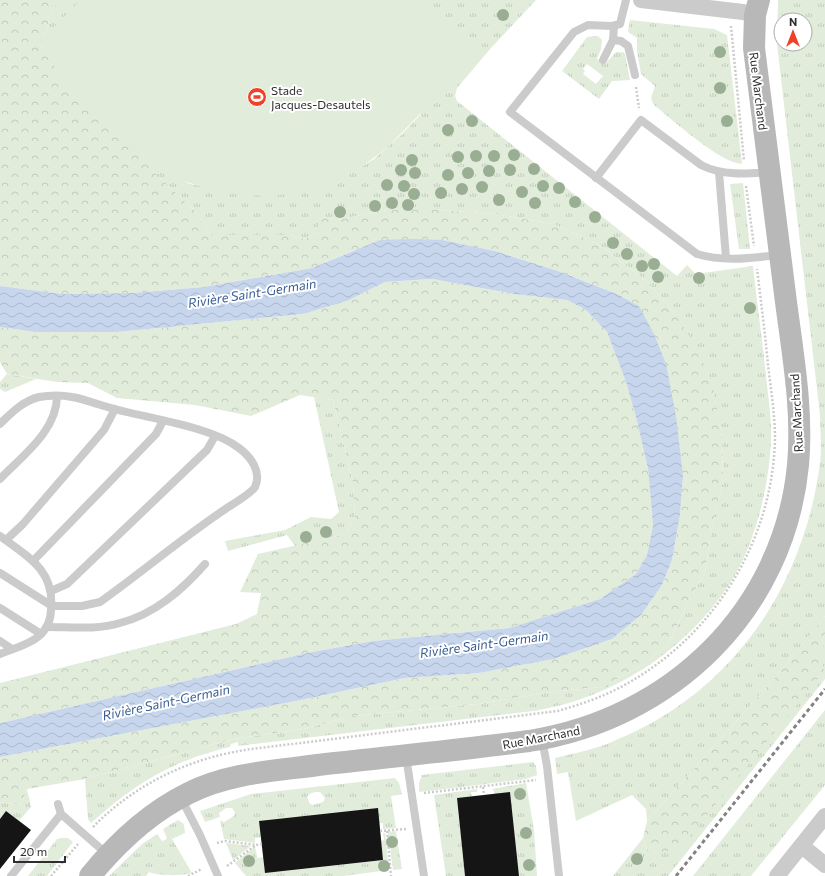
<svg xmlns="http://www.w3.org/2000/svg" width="825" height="876" viewBox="0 0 825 876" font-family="Commissioner,sans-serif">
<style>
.grass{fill:url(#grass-tufts);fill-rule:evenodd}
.forest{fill:url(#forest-crowns)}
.pitch{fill:#e1ecdb}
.water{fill:url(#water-waves)}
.building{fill:#151515}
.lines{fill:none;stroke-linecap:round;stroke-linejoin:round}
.path{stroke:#cbcbcb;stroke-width:2.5;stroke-dasharray:2 2;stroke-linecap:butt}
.lane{stroke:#cbcbcb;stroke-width:8}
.street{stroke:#cbcbcb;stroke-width:16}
.secondary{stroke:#b8b8b8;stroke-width:22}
.rail{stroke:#838383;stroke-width:3;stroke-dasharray:4 3;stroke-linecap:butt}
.tree{fill:#9aae93}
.labels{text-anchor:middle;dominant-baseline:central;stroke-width:4;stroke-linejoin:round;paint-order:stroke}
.poi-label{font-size:12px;fill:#2e2e2e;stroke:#fff;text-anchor:start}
.street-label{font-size:12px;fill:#2e2e2e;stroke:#fff}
.water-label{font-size:13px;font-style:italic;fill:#395e94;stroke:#fff}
</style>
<defs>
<pattern id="grass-tufts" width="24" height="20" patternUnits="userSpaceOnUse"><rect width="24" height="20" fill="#e1ecdb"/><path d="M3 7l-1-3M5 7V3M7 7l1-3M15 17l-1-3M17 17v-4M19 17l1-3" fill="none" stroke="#c1cbbc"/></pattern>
<pattern id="forest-crowns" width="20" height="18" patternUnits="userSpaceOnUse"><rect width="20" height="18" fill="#e1ecdb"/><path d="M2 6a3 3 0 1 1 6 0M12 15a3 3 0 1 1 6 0" fill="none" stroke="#c1cbbc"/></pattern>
<pattern id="water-waves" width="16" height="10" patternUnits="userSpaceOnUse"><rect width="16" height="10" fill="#c7d6ed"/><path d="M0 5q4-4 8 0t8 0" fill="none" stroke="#abb8cc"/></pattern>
</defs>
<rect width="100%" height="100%" fill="#fff"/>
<!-- grass -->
<g class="grass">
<path d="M60 0H536L491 48 457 88 455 96 457 101 677 276 687 265 696 274 753 266C757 303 762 339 766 375 768 397 772 419 771 441 769 485 757 536 735 575 692 647 616 698 533 711L238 746V742L231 744 230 747C171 761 136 783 91 823L88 819 85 779 233 739 303 729 353 716 478 704 558 691 603 687 644 664 668 645 689 600 705 573 711 532 723 481 722 437 711 380 672 310 645 280 598 244 553 224 495 214 440 210H388L336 220 327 217 318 219V232L305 239 290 235H211L197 213 151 169 157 167 190 184 251 195 298 192 359 168 374 159 400 136 421 114 40 48 47 28 51 11Z"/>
<path d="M778 0H825V616L781 671 647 821 646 809 632 795 576 821 568 772 557 774 555 758C576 753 597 749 616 740 733 692 804 586 820 463 822 447 820 431 820 415L777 44ZM781 20H805V44H781Z"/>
<path d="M630 20 714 29 727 35 742 164C720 163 673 120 654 105L651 98 655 86 641 74 637 51V38L628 32Z"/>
<path d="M598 36 602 40 601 49 597 59 605 64 616 52H623L625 54 630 80 612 81 599 99 562 71 587 37ZM587 64 603 76 596 84 583 74 585 71 583 69Z"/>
<polygon points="743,183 750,249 739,249 730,184"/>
<polygon points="7,374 36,379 5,392 0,389 0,382"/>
<polygon points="314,397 333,400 353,483 355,516 346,534 295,546 287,535 228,551 225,541 285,530 311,517 331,519 339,512"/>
<polygon points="825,644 825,679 668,876 613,876 643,838 648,853"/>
<polygon points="825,710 825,785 751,876 693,876"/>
<polygon points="533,762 536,766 537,775 526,779 419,792 419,783 422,775"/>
<path d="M395 778 399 783 402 794 391 796 396 828 383 829V823H379L255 838V843L224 839 220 820 224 822 234 816 235 813 232 808H226L219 813 220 817 205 822 200 811 251 794ZM315 792H320L325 798 323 802 313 805 310 804 307 797 309 794Z"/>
<polygon points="526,783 534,830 537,876 519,876 493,789 486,790"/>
<polygon points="27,789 31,807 19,821 6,811 0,819 0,802 21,805"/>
<polygon points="477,789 477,792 471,792 472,796 457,798 465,876 446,876 434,795"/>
<path d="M178 820 184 824 185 833 172 839 192 873C181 876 159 876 149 872L146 876H109L142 844 157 834 162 841 165 840 167 838 163 829Z"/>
<polygon points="396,831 402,869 393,870 388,832"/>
<polygon points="383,833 385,833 389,870 343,876 246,876 235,863 255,846 257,858 264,857 265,873 383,860 381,841 384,840"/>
<polygon points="61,838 68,838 73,842 47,876 28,876 57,839"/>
<polygon points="226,843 251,846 233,860"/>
</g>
<!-- forest -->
<g class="forest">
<polygon points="0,0 60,0 51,11 47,28 40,48 141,158 157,167 152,170 197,213 211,235 290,235 305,239 318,232 318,219 327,217 336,220 388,210 440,210 495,214 553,224 598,244 645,280 672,310 694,343 712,381 722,437 723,481 711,532 705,573 689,600 668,645 644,664 603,687 558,691 478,704 353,716 303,729 233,739 85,779 27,789 21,805 0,802 0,757 291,702 405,678 479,673 554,659 612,639 641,615 662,585 672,560 680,515 683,476 639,306 617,294 558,271 495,251 443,240 355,250 312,268 204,287 132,293 63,294 0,286"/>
<polygon points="432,279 514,294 567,300 586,310 607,332 626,382 636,417 648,469 653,525 647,555 636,574 600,599 509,628 373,641 312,652 0,723 0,683 236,624 257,614 261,593 240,592 258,554 346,534 355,516 353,483 333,400 300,395 251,416 195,405 117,398 88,383 57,382 7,374 0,362 0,327 34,332 117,332 303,314 347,301 385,282"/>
<polygon points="825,616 825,644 821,649 824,671 679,850 648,853 643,838 647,821 781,671"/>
</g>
<!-- pitch -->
<path class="pitch" d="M81 0H421L477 55 389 146C374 158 358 170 341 178 280 209 196 197 141 158 130 150 120 139 110 129 93 112 77 96 60 80L62 76 40 48 43 38Z"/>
<!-- water -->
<polygon class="water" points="412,239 443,240 495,251 558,271 617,294 639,306 654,334 666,364 676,416 683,476 680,515 672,560 662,585 641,615 612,639 554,659 479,673 405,678 291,702 0,757 0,723 312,652 373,641 509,628 600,599 636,574 647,555 653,525 648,469 636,417 626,382 607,332 586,310 567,300 514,294 432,279 385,282 347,301 303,314 117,332 34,332 0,327 0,286 63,294 132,293 204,287 312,268 380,240"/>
<!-- building -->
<g class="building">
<polygon points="510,792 519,876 465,876 457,798"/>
<polygon points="378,808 383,860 265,873 259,821"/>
<polygon points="6,811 31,830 0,869 0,819"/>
</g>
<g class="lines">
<!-- path -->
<g class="path">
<polyline points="731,26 744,161"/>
<polyline points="636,87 639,108"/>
<polyline points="746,186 754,246"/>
<polyline points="483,787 484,795"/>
<polyline points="424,793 536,780"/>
<path d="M93 827C136 783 192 757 252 749L558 711C578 705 597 699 615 690 709 643 772 546 775 440 775 415 771 390 768 365 765 333 761 301 757 269"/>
<polyline points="380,831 406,829"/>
<polyline points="387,831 391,876"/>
<polyline points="217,843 225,841 256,845"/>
<polyline points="227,866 256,845 262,844"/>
<polyline points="51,876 78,844"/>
<polyline points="188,876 202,869"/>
</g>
<!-- lane -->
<g class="lane">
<path d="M626 0 620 24 612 26 588 25 574 32 510 112 697 254C724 262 751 258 779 255"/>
<polyline points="613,40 621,41 628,46 635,75"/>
<polyline points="603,60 613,40 614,26"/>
<polyline points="719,172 726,258"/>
<path d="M596 178 641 120 701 165C723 176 745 174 769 172"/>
<path d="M0 424C11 413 23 401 39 397 50 395 62 395 72 397 84 399 93 403 104 406 142 418 209 425 239 448 251 457 262 472 255 487 251 494 231 505 224 510 181 539 142 572 100 602L82 606H52L0 573"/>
<path d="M0 479C22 456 57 431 57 396"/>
<path d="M0 536C27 556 55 570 51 609 51 619 47 629 39 636 29 645 12 649 0 654"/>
<polyline points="6,540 23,524 104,430 115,409"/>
<polyline points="33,561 156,434 163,421"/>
<polyline points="51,591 67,584 207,450 215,436"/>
<polyline points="0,608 41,634"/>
<path d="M47 627C71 627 97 630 120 623 155 614 182 590 205 564"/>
<polyline points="0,641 12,649"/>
<polyline points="542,739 547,766 559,876"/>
<polyline points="406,756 424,876"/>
<polyline points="181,798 200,835 218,876"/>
<polyline points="58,804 61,814 108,855"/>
<polyline points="11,876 61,814"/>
</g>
<!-- street -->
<g class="street">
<polyline points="641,0 743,12 755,15"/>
<polyline points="802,846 825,865"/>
<polyline points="777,876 825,816"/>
</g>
<!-- secondary -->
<path class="secondary" d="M90 876C117 843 150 812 189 793 228 773 275 771 318 765 389 757 459 750 529 741 671 719 784 611 798 465 803 411 793 356 786 302 776 218 765 133 754 48L755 15 759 0"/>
<!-- rail -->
<polyline class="rail" points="676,876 825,689"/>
</g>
<!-- trees -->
<g class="tree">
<circle cx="503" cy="15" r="6"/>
<circle cx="720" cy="52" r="6"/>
<circle cx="720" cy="88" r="6"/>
<circle cx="472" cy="121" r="6"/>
<circle cx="727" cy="121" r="6"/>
<circle cx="448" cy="130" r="6"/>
<circle cx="514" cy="155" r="6"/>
<circle cx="476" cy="156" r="6"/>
<circle cx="494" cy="156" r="6"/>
<circle cx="458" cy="157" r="6"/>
<circle cx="412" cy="160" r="6"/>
<circle cx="534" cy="169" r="6"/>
<circle cx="401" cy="170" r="6"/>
<circle cx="510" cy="170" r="6"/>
<circle cx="489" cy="171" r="6"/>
<circle cx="415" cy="173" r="6"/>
<circle cx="468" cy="173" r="6"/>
<circle cx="448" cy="175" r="6"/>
<circle cx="387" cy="185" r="6"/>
<circle cx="404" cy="186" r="6"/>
<circle cx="543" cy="186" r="6"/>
<circle cx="482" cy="187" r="6"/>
<circle cx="559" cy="188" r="6"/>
<circle cx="462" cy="189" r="6"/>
<circle cx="522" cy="192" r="6"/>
<circle cx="441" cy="193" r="6"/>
<circle cx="414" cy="194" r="6"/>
<circle cx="499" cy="200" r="6"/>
<circle cx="575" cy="202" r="6"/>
<circle cx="392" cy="203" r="6"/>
<circle cx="535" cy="203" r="6"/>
<circle cx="408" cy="205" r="6"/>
<circle cx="375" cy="206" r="6"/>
<circle cx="340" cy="212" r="6"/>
<circle cx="595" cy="217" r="6"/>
<circle cx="613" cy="243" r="6"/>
<circle cx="627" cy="254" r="6"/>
<circle cx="654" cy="264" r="6"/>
<circle cx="642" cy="266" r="6"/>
<circle cx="658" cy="277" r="6"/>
<circle cx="699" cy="278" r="6"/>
<circle cx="750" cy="308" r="6"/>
<circle cx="326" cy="532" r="6"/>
<circle cx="306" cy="537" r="6"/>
<circle cx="520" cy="794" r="6"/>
<circle cx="526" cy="833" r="6"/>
<circle cx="392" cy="842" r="6"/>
<circle cx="637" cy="859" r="6"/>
<circle cx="249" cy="861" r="6"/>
<circle cx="529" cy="865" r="6"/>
<circle cx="384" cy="866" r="6"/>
</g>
<!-- icons -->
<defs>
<symbol id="stadium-disc" viewBox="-11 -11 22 22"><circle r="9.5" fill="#ed4229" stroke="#fff"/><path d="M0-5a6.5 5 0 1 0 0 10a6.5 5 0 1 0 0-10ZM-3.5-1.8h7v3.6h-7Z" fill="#fff"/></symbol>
</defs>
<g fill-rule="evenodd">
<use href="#stadium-disc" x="246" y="86" width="22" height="22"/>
</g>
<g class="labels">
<!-- poi labels -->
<g class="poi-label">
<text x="271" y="90">Stade<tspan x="271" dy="14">Jacques-Desautels</tspan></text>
</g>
<!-- street labels -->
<g class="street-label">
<text transform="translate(759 91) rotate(83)">Rue Marchand</text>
<text transform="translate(796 413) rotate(-93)">Rue Marchand</text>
<text transform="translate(541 737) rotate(-11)">Rue Marchand</text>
</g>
<!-- water labels -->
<g class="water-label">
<text transform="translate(252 293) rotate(-9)">Rivière Saint-Germain</text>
<text transform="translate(484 644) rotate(-8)">Rivière Saint-Germain</text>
<text transform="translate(166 702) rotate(-12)">Rivière Saint-Germain</text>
</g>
</g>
<!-- north arrow -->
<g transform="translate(793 32)"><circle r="19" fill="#ffffff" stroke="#ababab"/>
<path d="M0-3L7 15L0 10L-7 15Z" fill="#ed4229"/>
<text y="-6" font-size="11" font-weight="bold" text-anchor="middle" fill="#2e2e2e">N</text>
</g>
<!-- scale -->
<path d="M14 856v6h51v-6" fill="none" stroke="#2e2e2e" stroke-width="2"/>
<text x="20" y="856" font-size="12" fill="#2e2e2e" stroke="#ffffff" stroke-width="3" paint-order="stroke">20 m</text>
</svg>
